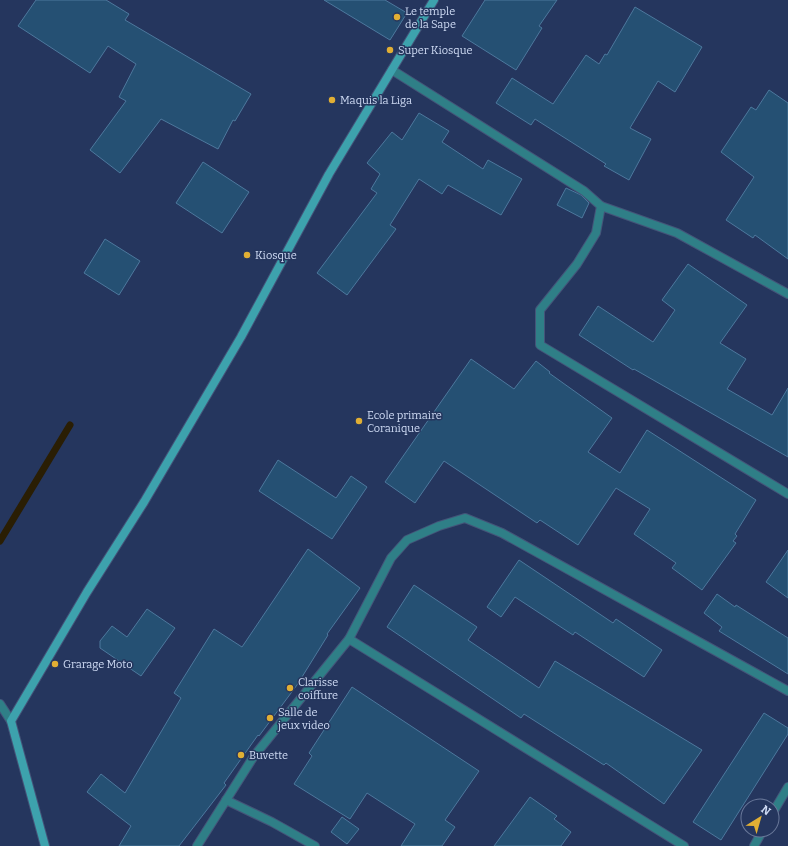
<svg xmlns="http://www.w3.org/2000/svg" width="788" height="846" viewBox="0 0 788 846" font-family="Bitter,serif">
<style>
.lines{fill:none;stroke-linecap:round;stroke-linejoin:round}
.stream{stroke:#2a1e04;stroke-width:7}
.building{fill:#255073;stroke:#4d789d}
.minor-casing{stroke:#445479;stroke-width:10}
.secondary-casing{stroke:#445479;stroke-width:10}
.minor{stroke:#2f7f87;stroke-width:8}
.secondary{stroke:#3da2ad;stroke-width:8}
.poi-dot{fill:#e1af34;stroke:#25365e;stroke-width:1.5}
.labels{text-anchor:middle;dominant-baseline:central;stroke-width:3;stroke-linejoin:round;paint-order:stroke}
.poi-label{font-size:11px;fill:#cfdbf4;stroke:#25365e;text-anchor:start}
</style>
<rect width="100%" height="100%" fill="#25365e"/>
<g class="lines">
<!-- stream -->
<polyline class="stream" points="0,541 70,425"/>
</g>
<!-- building -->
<g class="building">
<polygon points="36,0 106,0 129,14 125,20 251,94 235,121 233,120 218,149 161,119 120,173 90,150 126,101 119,97 136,64 108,46 90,73 18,26"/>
<polygon points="324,0 385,0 407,13 390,40"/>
<polygon points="485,0 557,0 539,26 542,28 516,70 462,36"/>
<polygon points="635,7 702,47 675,92 658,81 630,128 651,139 629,180 604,166 606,164 535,119 531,125 496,103 512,78 553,104 586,55 599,64 605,54 607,55"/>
<polygon points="769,90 788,103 788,259 755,235 753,238 726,220 754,177 721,152 751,107 756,110"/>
<polygon points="419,113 449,131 442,142 483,169 488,160 522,179 501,215 448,185 442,194 419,179 390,225 396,229 347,295 317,273 377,193 371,189 380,174 367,163 392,132 402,140"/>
<polygon points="203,162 249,192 222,233 176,203"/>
<polygon points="566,188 581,195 589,203 582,218 557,205"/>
<polygon points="105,239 140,261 119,295 84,273"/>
<polygon points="688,264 747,305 720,343 746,359 727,389 772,415 788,388 788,457 634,369 633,370 579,335 598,306 653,342 675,310 662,300"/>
<polygon points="471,359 514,389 536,361 550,372 549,373 612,418 588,452 620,473 647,430 756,500 735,534 737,536 733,541 736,543 702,590 672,568 676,563 634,534 650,509 616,488 578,545 540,520 537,523 444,461 415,503 385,482"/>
<polygon points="278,460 336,498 351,476 367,487 332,539 259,491"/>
<polygon points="308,549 360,588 327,634 328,635 297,685 259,736 258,735 224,783 226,785 179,846 119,846 131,826 87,792 101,774 125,793 181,698 174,693 214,629 242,647"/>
<polygon points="788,550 788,598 766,582"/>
<polygon points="519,560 613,623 616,619 662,650 644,677 575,632 573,635 515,597 501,617 487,607"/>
<polygon points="414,585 477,627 468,640 539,688 555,661 702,750 664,804 606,763 604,765 524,714 521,718 387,627"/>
<polygon points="717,594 735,607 736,605 788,638 788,674 719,631 722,627 704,613"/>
<polygon points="147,609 175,628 141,676 100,648 100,641 112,626 127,637"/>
<polygon points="352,687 479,771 445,820 455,827 442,846 401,846 415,824 367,793 350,819 294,784 312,756 309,753"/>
<polygon points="764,713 788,728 788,734 721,840 693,822"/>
<polygon points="530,797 557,816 554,819 571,832 561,846 494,846"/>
<polygon points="342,817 359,829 347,844 331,832"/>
</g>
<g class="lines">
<defs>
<g id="minor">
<polyline points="392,70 584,191 601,206 596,233 577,264 540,310 540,345 788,494"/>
<polyline points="601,206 677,233 788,294"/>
<polyline points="349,639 684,846"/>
<polyline points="0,704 11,721"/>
<polyline points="226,800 272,822 315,846"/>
<polyline points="772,814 788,787"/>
<polyline points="197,846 254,756 349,639 391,558 407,540 439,526 465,518 502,533 788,691"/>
<polyline points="754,846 763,830"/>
</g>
<polyline id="secondary" points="45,846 11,721 87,592 144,502 241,337 329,174 434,0"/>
</defs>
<!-- minor casing -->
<use href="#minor" class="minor-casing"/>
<!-- secondary casing -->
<use href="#secondary" class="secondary-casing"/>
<!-- minor -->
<use href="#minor" class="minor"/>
<!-- secondary -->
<use href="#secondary" class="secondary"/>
</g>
<!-- markers -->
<g class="poi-dot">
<circle cx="397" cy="17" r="4"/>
<circle cx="390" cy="50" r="4"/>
<circle cx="332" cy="100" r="4"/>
<circle cx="247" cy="255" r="4"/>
<circle cx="359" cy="421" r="4"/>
<circle cx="55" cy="664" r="4"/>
<circle cx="290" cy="688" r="4"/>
<circle cx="270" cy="718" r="4"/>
<circle cx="241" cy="755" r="4"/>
</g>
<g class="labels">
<!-- poi labels -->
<g class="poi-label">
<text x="405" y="11">Le temple<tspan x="405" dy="13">de la Sape</tspan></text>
<text x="398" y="50">Super Kiosque</text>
<text x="340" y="100">Maquis la Liga</text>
<text x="255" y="255">Kiosque</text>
<text x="367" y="415">Ecole primaire<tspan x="367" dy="13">Coranique</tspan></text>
<text x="63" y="664">Grarage Moto</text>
<text x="298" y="682">Clarisse<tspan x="298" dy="13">coiffure</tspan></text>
<text x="278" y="712">Salle de<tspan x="278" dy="13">jeux video</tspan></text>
<text x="249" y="755">Buvette</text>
</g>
</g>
<!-- north arrow -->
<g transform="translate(760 818) rotate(37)"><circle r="19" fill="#25365e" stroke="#69789a"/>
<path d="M0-3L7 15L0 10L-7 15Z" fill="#e1af34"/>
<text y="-6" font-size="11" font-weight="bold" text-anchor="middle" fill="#cfdbf4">N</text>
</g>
</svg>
